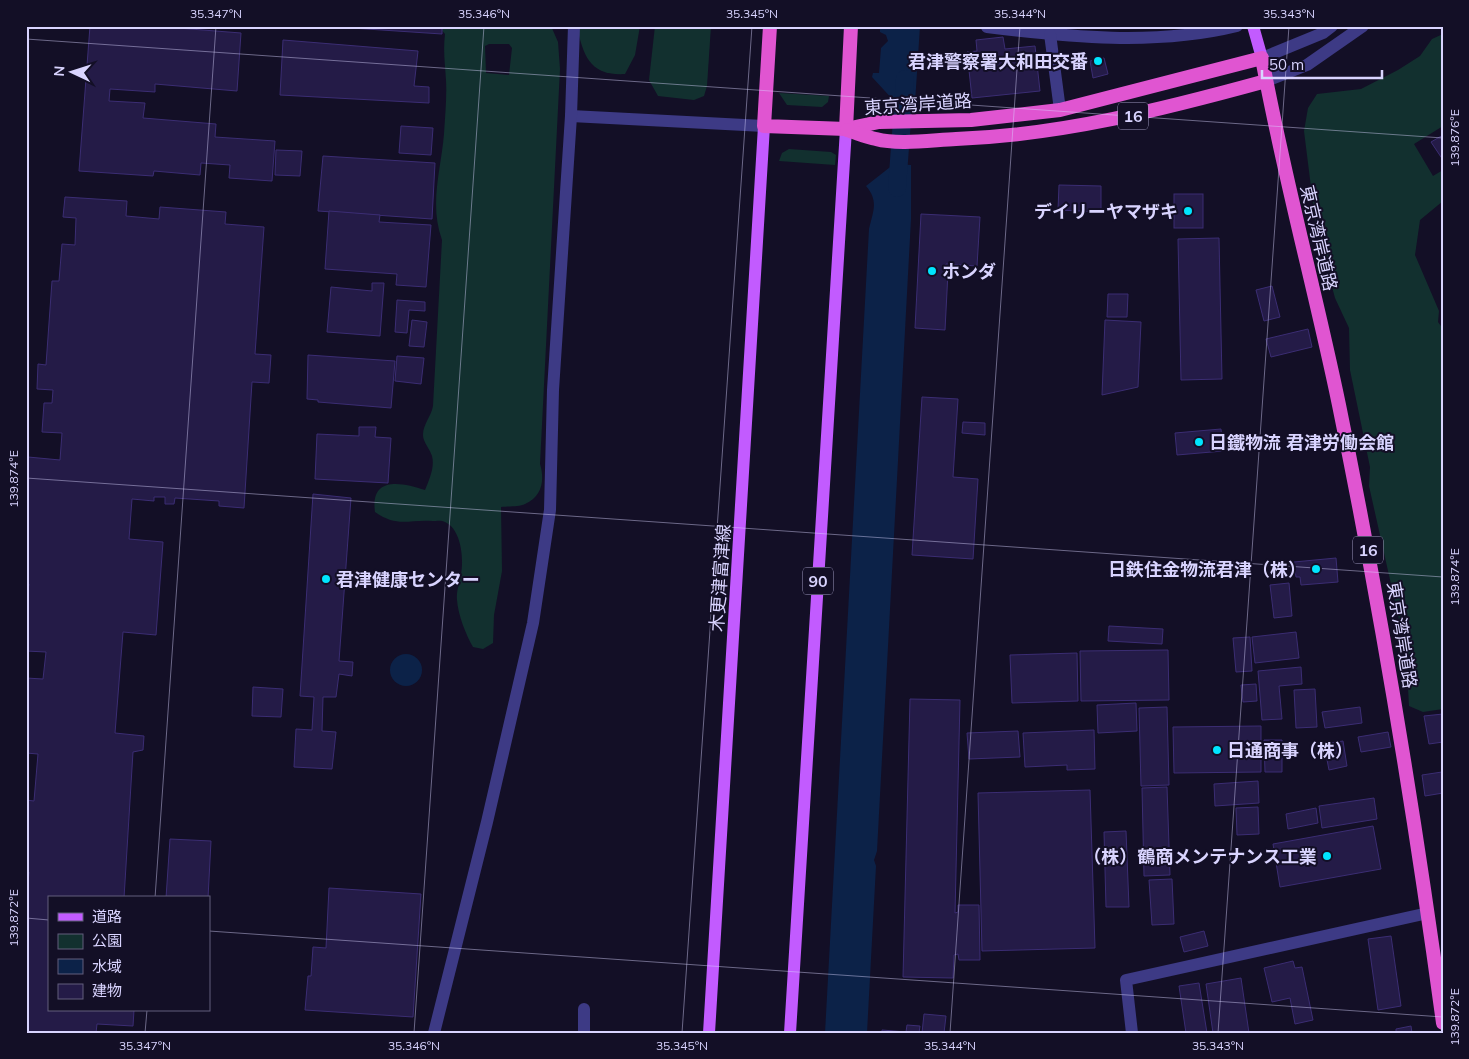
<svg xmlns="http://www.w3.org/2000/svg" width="1469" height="1059" viewBox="0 0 1469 1059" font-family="Mulish,'Noto Sans JP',sans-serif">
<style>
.green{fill:#12302f;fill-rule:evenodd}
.water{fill:#0c2248}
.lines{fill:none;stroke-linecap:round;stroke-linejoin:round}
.canal{stroke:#0c2248;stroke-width:18}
.building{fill:#241b47;stroke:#3b2d73}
.minor{stroke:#3d3a85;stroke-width:12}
.tertiary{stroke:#3d3a85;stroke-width:12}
.primary{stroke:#c25bff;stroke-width:12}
.trunk{stroke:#e055d1;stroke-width:14}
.ticks{fill:none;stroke:#d9d4ff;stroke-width:1;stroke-opacity:0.45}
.poi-dot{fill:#00e5ff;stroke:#130f26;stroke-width:2}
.labels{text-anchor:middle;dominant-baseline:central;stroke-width:4;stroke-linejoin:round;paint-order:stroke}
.shield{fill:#130f26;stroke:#9e99be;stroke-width:1}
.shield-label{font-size:16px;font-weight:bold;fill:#d9d4ff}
.poi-label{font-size:18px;font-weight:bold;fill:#d9d4ff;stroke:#130f26;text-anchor:end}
.street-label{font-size:18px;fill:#d9d4ff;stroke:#130f26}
.neatline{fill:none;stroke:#d9d4ff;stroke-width:2}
.ticks-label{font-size:12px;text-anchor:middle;fill:#d9d4ff}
</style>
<rect width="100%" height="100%" fill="#130f26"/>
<!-- green -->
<g class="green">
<path d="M438 26H551L558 42 560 69 540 464C545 480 542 497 525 504 519 507 508 506 501 507L502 571 494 615 493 643 483 649 473 647C466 635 458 615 457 600 456 591 460 582 461 574 464 558 461 529 445 522 442 520 436 521 433 521 408 519 398 528 375 512 370 476 401 482 425 490 429 480 435 467 432 456 430 449 423 442 423 435 423 424 431 417 433 406L442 240C429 204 441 170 444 134 445 117 447 97 446 80 445 64 443 51 445 34ZM489 44H509L512 48 509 75 486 73 485 46Z"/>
<path d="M577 26H640L635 55 625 74C590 76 583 56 577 26Z"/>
<polygon points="655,26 711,26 707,86 704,96 694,100 658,96 649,80"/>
<polygon points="1443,34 1443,126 1414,144 1433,176 1443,170 1443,201 1420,220 1415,255 1439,311 1438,322 1443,329 1443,709 1423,712 1409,706 1406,651 1369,486 1370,467 1350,370 1349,328 1335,298 1316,227 1304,131 1308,108 1317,94 1361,89 1398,70 1420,56 1432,39"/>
<polygon points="779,93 829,96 828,102 822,107 787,105"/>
<polygon points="789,149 831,152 836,155 835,165 779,161 782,153"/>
</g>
<!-- water -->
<g class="water">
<polygon points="880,26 920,26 915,103 896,103 872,77 873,73 879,73 881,48 888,41 886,35 880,32"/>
<path d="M894 164 911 165V219L877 851 874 860 876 866 867 1033H825L869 229C873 211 879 201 866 186Z"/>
<circle cx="406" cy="670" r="16"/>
</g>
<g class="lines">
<!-- canal -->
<polyline class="canal" points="897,188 905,79"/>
</g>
<!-- building -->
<g class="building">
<polygon points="90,26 152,26 241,33 237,91 155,84 155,92 110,89 109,101 145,103 143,118 216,124 215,137 275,141 272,181 229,178 230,165 201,163 200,175 154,171 153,176 79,171"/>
<polygon points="321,26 442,26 442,34"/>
<polygon points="1003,37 1005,49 1035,46 1040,91 972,98 967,52 977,51 976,40"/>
<polygon points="283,40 418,51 414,86 429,87 429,103 280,95"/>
<polygon points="1104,58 1108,74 1093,78 1090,61"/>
<polygon points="401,126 433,128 431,155 399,153"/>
<polygon points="1443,135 1443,160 1431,142"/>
<polygon points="276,150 302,151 300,176 275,175"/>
<polygon points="323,156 435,163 432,219 318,211"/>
<polygon points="1059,185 1101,186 1101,212 1058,210"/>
<rect x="1174" y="194" width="29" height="34"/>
<polygon points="65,197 127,201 126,216 159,219 160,207 226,212 225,224 264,227 255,354 271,355 269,383 252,382 244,508 219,506 219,501 175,498 174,504 165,504 165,497 154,497 154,501 132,499 129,539 163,542 156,635 123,632 115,733 144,736 143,750 133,752 124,898 49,898 49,1010 134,1010 133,1026 97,1024 96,1033 26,1033 26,883 28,883 29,872 26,872 26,800 34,801 38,754 26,753 26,678 43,679 46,652 26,651 26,602 29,584 26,584 26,483 28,457 60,460 62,433 42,432 44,403 52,403 53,390 37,389 38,364 46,365 52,281 59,281 62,244 75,245 76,218 63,217"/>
<polygon points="329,211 380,215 379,222 431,225 426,287 396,285 397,274 325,269"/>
<polygon points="921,214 980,217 977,266 946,264 946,272 948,272 945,330 915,328"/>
<polygon points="1219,238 1222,379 1181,380 1178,239"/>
<polygon points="372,283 384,283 380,336 327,332 331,287 372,291"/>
<polygon points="1272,286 1280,317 1264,321 1256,290"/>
<polygon points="1108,294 1128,294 1127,317 1107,317"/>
<polygon points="397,300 425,302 425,311 409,310 407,333 395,332"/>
<polygon points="412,320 427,322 424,347 409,346"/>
<polygon points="1105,320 1141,322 1138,387 1102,395"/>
<polygon points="1308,329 1312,347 1271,357 1266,339"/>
<polygon points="308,355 395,361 391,408 318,402 318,400 307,399"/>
<polygon points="397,356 424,358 421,384 395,381"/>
<polygon points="922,397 958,399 953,477 978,479 973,559 912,555"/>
<polygon points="963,422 985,423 985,435 962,433"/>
<polygon points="359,427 376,427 375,437 391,438 388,483 315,479 317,434 359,436"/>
<polygon points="1221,429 1223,451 1177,455 1175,433"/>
<polygon points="313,494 351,498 339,661 353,662 352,676 339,674 336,697 323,697 322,731 336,732 332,769 294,767 296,729 312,730 314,697 300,696"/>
<polygon points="1336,558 1338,582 1301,585 1300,577 1296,577 1294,562"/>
<polygon points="1289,583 1292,616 1274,618 1270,585"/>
<polygon points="1109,626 1163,629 1162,644 1108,641"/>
<polygon points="1296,632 1299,658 1255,663 1252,637"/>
<polygon points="1250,637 1252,671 1236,672 1233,638"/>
<polygon points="1168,650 1169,700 1081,701 1080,651"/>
<polygon points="1077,653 1078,701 1012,703 1010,655"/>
<polygon points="1301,667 1302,684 1279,686 1282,719 1262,720 1258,671"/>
<polygon points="1256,684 1257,701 1243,702 1241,685"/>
<polygon points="253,687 283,689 281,717 252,716"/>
<polygon points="1315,689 1317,727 1296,728 1294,690"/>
<polygon points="910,699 960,700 955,913 958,912 958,905 979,905 980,960 959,960 958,954 954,955 953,978 903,977"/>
<polygon points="1136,703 1137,731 1098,733 1097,705"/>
<polygon points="1167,707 1169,785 1141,786 1139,708"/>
<polygon points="1360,707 1362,723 1325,728 1322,712"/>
<polygon points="1443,714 1443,742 1429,744 1424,716"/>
<polygon points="1261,726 1261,772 1174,773 1173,727"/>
<polygon points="1094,730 1095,769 1067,770 1067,765 1025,767 1023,733"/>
<polygon points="1018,731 1020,757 969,759 967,733"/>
<polygon points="1388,732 1391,747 1361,752 1358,737"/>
<polygon points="1264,740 1282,740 1282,772 1265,772"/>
<polygon points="1343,741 1347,766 1329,770 1324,744"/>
<polygon points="1442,772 1443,793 1425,796 1422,775"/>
<polygon points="1258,781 1259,803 1215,806 1214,784"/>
<polygon points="1167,787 1170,875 1144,876 1142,788"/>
<polygon points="1090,790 1095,948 982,951 978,793"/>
<polygon points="1374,798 1377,819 1322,828 1319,806"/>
<polygon points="1258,807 1259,834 1237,835 1236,808"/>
<polygon points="1316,808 1318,823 1288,829 1286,814"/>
<polygon points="1373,826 1381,869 1280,887 1273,844"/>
<polygon points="1126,831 1129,907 1106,907 1104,832"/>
<polygon points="170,839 211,841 208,898 166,898"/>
<polygon points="1172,879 1174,924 1152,925 1149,880"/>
<polygon points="329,888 421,894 413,1017 305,1010 308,976 311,976 313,947 326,948"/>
<polygon points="1204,931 1208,946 1184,952 1180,937"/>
<polygon points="1391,936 1401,1006 1378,1010 1368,939"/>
<polygon points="1293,961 1295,968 1302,967 1313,1020 1295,1024 1290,998 1272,1002 1264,968"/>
<polygon points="1241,978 1249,1033 1213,1033 1206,984"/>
<polygon points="1199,983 1207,1033 1186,1033 1179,986"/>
<polygon points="924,1014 946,1016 944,1033 922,1033"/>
<polygon points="907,1025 920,1026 919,1033 882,1033 882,1030 906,1032"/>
<polygon points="1411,1026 1412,1033 1396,1033 1396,1029"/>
</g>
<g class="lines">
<!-- minor -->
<g class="minor">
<path d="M987 27C1068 37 1156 46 1237 26"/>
<polyline points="1050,34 1060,110"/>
<polyline points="584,1033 584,1009"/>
<polyline points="1132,1033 1126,980 1428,913"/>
</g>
<!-- tertiary -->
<g class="tertiary">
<polyline points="1262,58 1323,33 1332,26"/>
<polyline points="1266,81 1307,65 1363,26"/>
<polyline points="571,116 764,126"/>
<polyline points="434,1033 487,822 533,623 550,510 553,390 571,116 574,26"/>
</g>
<!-- primary -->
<g class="primary">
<polyline points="1253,26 1262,58"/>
<polyline points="709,1033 764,126"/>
<polyline points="790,1033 846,129"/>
</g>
<!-- trunk -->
<g class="trunk">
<path d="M770 26 764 126 846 129 879 122 971 120 1060 110 1262 58C1283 174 1315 289 1339 405 1381 610 1415 816 1443 1023"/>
<polyline points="846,129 851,26"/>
<path d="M847 130C857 133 866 137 876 139 898 145 932 140 956 139 1062 135 1164 109 1266 81"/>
</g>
</g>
<!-- ticks -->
<path class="ticks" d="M26 39 1443 138M26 478 1443 577M155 898 216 26M26 918 49 920M209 931 1443 1017M145 1033 147 1010M414 1033 484 26M682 1033 752 26M950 1033 1020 26M1218 1033 1289 26"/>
<!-- markers -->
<g class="poi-dot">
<circle cx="1098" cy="61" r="5"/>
<circle cx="1188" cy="211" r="5"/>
<circle cx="932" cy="271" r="5"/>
<circle cx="1199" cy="442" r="5"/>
<circle cx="1316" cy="569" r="5"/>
<circle cx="326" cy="579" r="5"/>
<circle cx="1217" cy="750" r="5"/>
<circle cx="1327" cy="856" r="5"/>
</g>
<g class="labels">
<!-- shield labels -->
<g class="shield">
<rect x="1118" y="102.5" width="30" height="27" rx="4"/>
<rect x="1353" y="536.5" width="30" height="27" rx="4"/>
<rect x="803" y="567.5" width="30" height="27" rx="4"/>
</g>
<g class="shield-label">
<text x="1133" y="116">16</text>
<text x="1368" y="550">16</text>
<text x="818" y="581">90</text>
</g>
<!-- poi labels -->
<g class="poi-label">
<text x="1088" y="61">君津警察署大和田交番</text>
<text x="1178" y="211">デイリーヤマザキ</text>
<text x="942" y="271" text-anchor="start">ホンダ</text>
<text x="1209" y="442" text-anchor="start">日鐵物流 君津労働会館</text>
<text x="1306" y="569">日鉄住金物流君津（株）</text>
<text x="336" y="579" text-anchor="start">君津健康センター</text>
<text x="1227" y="750" text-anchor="start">日通商事（株）</text>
<text x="1317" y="856">（株）鶴商メンテナンス工業</text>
</g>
<!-- street labels -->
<g class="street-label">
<text transform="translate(918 104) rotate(-4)">東京湾岸道路</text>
<text transform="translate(1319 238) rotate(77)">東京湾岸道路</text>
<text transform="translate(720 578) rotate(-86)">木更津富津線</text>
<text transform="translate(1402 635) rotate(81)">東京湾岸道路</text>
</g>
</g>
<!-- border -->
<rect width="1469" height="1059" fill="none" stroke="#130f26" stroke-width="55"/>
<!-- legend -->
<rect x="48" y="896" width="162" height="115" fill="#130f26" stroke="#625e7d"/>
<rect x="58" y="913" width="25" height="8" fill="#c25bff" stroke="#625e7d"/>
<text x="92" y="922" font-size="15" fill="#d9d4ff">道路</text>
<rect x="58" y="934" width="25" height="15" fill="#12302f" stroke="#625e7d"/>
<text x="92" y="946" font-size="15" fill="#d9d4ff">公園</text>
<rect x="58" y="959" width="25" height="15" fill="#0c2248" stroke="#625e7d"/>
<text x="92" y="972" font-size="15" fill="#d9d4ff">水域</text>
<rect x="58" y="984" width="25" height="15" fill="#241b47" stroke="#625e7d"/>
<text x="92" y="996" font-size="15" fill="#d9d4ff">建物</text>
<!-- north arrow -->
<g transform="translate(72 72) rotate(274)" stroke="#130f26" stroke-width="4" paint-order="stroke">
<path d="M0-4L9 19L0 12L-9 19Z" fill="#d9d4ff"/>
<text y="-8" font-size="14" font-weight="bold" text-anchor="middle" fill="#d9d4ff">N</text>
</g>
<!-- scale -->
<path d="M1262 70v8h120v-8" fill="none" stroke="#d9d4ff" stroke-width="2.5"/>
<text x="1269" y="70" font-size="15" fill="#d9d4ff" stroke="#130f26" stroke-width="4" paint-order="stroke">50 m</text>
<rect x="28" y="28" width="1414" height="1004" class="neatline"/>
<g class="ticks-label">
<text x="216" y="18">35.347°N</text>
<text x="484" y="18">35.346°N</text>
<text x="752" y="18">35.345°N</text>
<text x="1020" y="18">35.344°N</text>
<text x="1289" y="18">35.343°N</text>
<text transform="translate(1455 138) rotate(-90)" y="4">139.876°E</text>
<text transform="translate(14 479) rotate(-90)" y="4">139.874°E</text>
<text transform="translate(1455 577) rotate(-90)" y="4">139.874°E</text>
<text transform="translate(14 918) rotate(-90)" y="4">139.872°E</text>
<text transform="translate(1455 1017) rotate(-90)" y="4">139.872°E</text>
<text x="145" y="1050">35.347°N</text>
<text x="414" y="1050">35.346°N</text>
<text x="682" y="1050">35.345°N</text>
<text x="950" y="1050">35.344°N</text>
<text x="1218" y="1050">35.343°N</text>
</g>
</svg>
